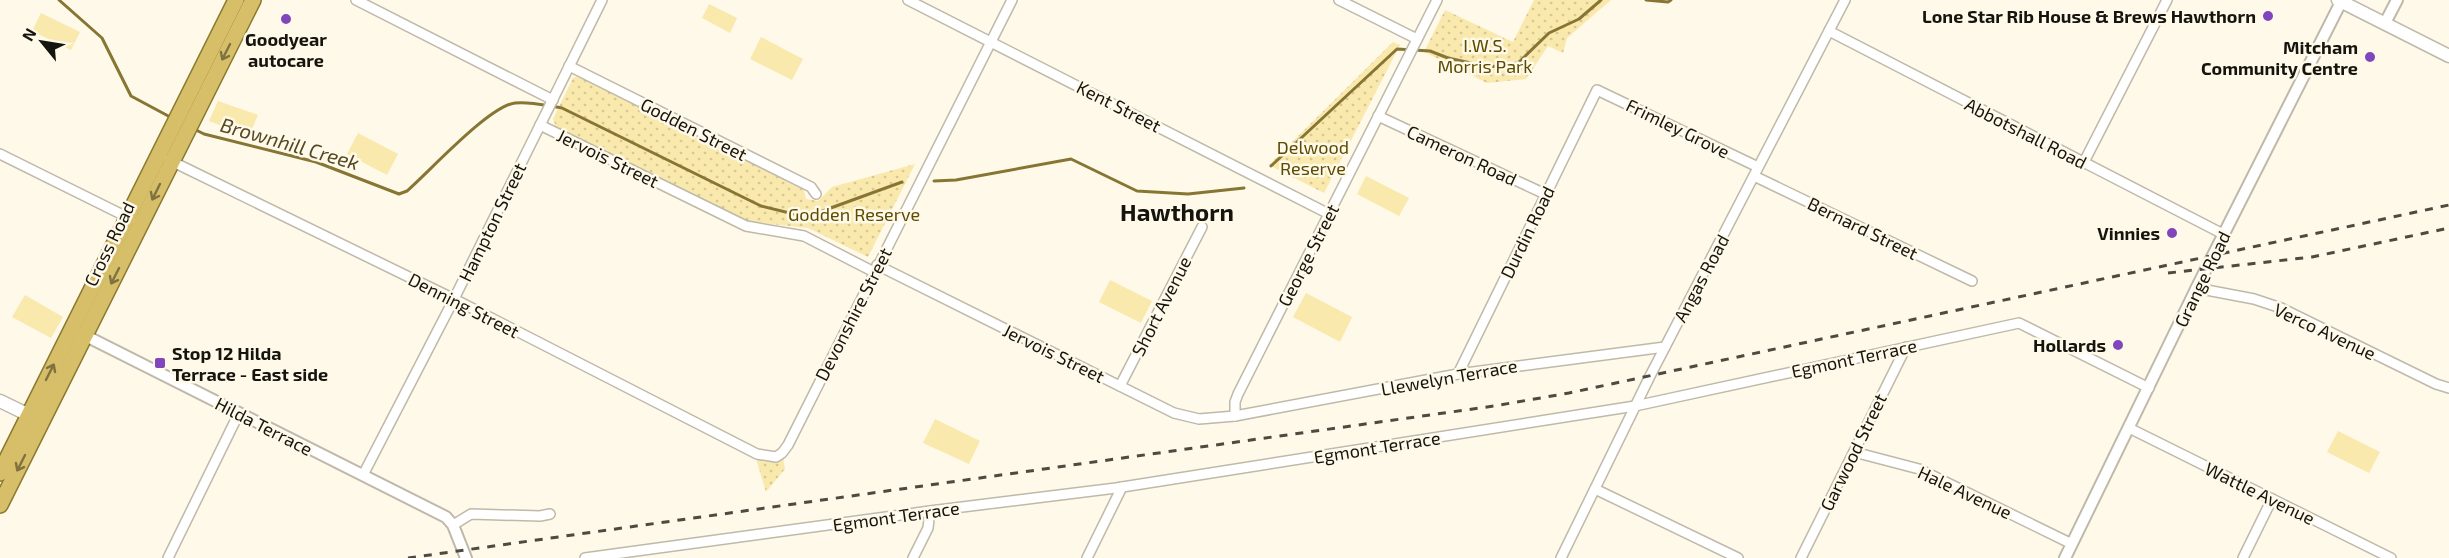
<svg xmlns="http://www.w3.org/2000/svg" width="2449" height="558" viewBox="0 0 2449 558" font-family="'Exo 2',sans-serif">
<style>
.grass{fill:#fae9ad}
.park{fill:url(#park-dots)}
.lines{fill:none;stroke-linecap:round;stroke-linejoin:round}
.stream{stroke:#867533;stroke-width:3}
.minor-casing{stroke:#beb9a9;stroke-width:12}
.tertiary-casing{stroke:#beb9a9;stroke-width:14}
.secondary-casing{stroke:#beb9a9;stroke-width:15}
.trunk-casing{stroke:#8c7930;stroke-width:18}
.minor{stroke:#fff;stroke-width:9}
.tertiary{stroke:#fff;stroke-width:10}
.secondary{stroke:#fff;stroke-width:12}
.trunk{stroke:#d6bf68;stroke-width:15}
.rail{stroke:#4d4a41;stroke-width:3;stroke-dasharray:8 8;stroke-linecap:butt}
.oneway{stroke:#807240}
.poi-dot{fill:#8246bc;stroke:#fef9e8;stroke-width:2}
.labels{text-anchor:middle;dominant-baseline:central;stroke-width:5;stroke-linejoin:round;paint-order:stroke}
.poi-label{font-size:18px;font-weight:bold;fill:#16140e;stroke:#fef9e8;text-anchor:end}
.park-label{font-size:18px;fill:#5b4a00;stroke:#fef9e8}
.street-label{font-size:18px;fill:#16140e;stroke:#fef9e8}
.water-label{font-size:20px;font-style:italic;fill:#544923;stroke:#fef9e8}
.district-label{font-size:24px;font-weight:bold;fill:#16140e;stroke:#fef9e8}
</style>
<defs>
<pattern id="park-dots" width="8" height="8" patternUnits="userSpaceOnUse" patternTransform="scale(1.5)"><rect width="8" height="8" fill="#fae9ad"/><path d="M2 2h.1M6 6h.1" fill="none" stroke="#d6c794" stroke-width="1.8" stroke-linecap="round"/></pattern>
</defs>
<rect width="100%" height="100%" fill="#fef9e8"/>
<!-- grass -->
<g class="grass">
<polygon points="709,4 737,18 730,33 702,18"/>
<polygon points="41,13 80,32 71,50 32,31"/>
<polygon points="761,37 803,59 792,80 750,59"/>
<polygon points="218,101 258,115 249,136 209,121"/>
<polygon points="358,133 398,154 387,175 347,154"/>
<polygon points="1366,176 1409,198 1399,216 1357,194"/>
<polygon points="1110,280 1152,301 1141,323 1099,302"/>
<polygon points="1306,293 1352,317 1340,342 1293,317"/>
<polygon points="25,295 63,317 51,338 12,317"/>
<polygon points="935,419 980,441 969,464 923,443"/>
<polygon points="2338,431 2380,452 2369,473 2327,452"/>
</g>
<!-- park -->
<g class="park">
<polygon points="1534,0 1611,0 1567,38 1563,53 1548,46 1526,79 1487,83 1424,52 1445,10 1513,42"/>
<polygon points="1393,42 1400,45 1324,193 1269,165"/>
<polygon points="579,76 804,190 806,199 818,201 832,187 915,164 868,257 808,228 745,221 556,127 553,119 573,78"/>
<polygon points="754,452 782,453 785,469 766,492"/>
</g>
<g class="lines">
<!-- stream -->
<g class="stream">
<polyline points="59,0 102,38 131,96 172,118"/>
<polyline points="1646,0 1668,2 1671,0"/>
<path d="M194 129 204 134 316 162 399 194 407 191C430 171 489 106 515 103 530 101 547 106 562 108L761 206 806 217 902 182"/>
<polyline points="1271,166 1397,49 1430,51 1448,58 1489,67 1518,63 1549,33 1579,19 1601,0"/>
<polyline points="934,181 956,180 1071,159 1137,191 1188,194 1244,188"/>
</g>
<defs>
<g id="minor">
<polyline points="356,0 553,100"/>
<polyline points="908,0 1329,214"/>
<polyline points="1339,0 1417,39"/>
<polyline points="1829,31 2223,234"/>
<polyline points="569,66 811,187 816,194"/>
<polyline points="1378,116 1545,194"/>
<polyline points="540,125 746,226 804,236 874,272"/>
<polyline points="0,154 131,219"/>
<polyline points="169,160 454,299 757,454 776,457 782,453 788,445 1012,0"/>
<polyline points="2084,162 2167,0"/>
<polyline points="1754,176 1972,281"/>
<polyline points="877,265 1174,413 1199,419 1235,416 1458,374 1665,347"/>
<polyline points="2196,288 2254,299 2281,308 2436,384 2449,388"/>
<polyline points="1458,374 1597,90 1758,167"/>
<polyline points="1120,386 1202,227"/>
<polyline points="1235,416 1235,402 1238,394 1437,0"/>
<polyline points="2129,428 2391,558"/>
<polyline points="1854,452 1919,469 2072,544"/>
<polyline points="363,475 454,299 602,0"/>
<polyline points="1595,489 1738,558"/>
<polyline points="453,525 471,514 540,516 550,514"/>
<polyline points="168,558 239,413"/>
<polyline points="585,558 930,511 1116,488 1635,406 2019,323 2149,388"/>
<polyline points="913,558 928,528 930,511"/>
<polyline points="1087,558 1122,487"/>
<polyline points="1561,558 1650,376 1845,0"/>
<polyline points="1801,558 1906,347"/>
<polyline points="2243,558 2272,499"/>
</g>
<g id="tertiary">
<polyline points="2385,23 2397,0"/>
<polyline points="80,333 446,517 453,525 466,558"/>
<polyline points="2065,558 2199,283 2341,2"/>
</g>
<g id="secondary">
<polyline points="2338,0 2449,56"/>
<polyline points="0,401 37,419"/>
</g>
<g id="trunk">
<polyline points="0,473 236,0"/>
<polyline points="0,505 253,0"/>
</g>
</defs>
<!-- minor casing -->
<use href="#minor" class="minor-casing"/>
<!-- tertiary casing -->
<use href="#tertiary" class="tertiary-casing"/>
<!-- secondary casing -->
<use href="#secondary" class="secondary-casing"/>
<!-- trunk casing -->
<use href="#trunk" class="trunk-casing"/>
<!-- minor -->
<use href="#minor" class="minor"/>
<!-- tertiary -->
<use href="#tertiary" class="tertiary"/>
<!-- secondary -->
<use href="#secondary" class="secondary"/>
<!-- trunk -->
<use href="#trunk" class="trunk"/>
<!-- rail -->
<g class="rail">
<polyline points="2168,273 2312,257 2449,228"/>
<polyline points="408,558 1494,406 1569,393 2449,205"/>
</g>
</g>
<!-- one-way arrows -->
<defs><path id="oneway-shaft" d="M-6 0H5M1.5-3L5.5 0L1.5 3" fill="none" stroke-width="1.6" stroke-linecap="round" stroke-linejoin="round" transform="scale(1.5)"/></defs>
<g class="oneway">
<use href="#oneway-shaft" transform="translate(226 52) rotate(117)"/>
<use href="#oneway-shaft" transform="translate(156 192) rotate(116)"/>
<use href="#oneway-shaft" transform="translate(115 276) rotate(117)"/>
<use href="#oneway-shaft" transform="translate(50 372) rotate(-63)"/>
<use href="#oneway-shaft" transform="translate(21 463) rotate(117)"/>
</g>
<!-- markers -->
<g class="poi-dot">
<circle cx="2268" cy="16" r="6"/>
<circle cx="286" cy="19" r="6"/>
<circle cx="2370" cy="57" r="6"/>
<circle cx="2172" cy="233" r="6"/>
<circle cx="2118" cy="345" r="6"/>
<rect x="154" y="357" width="12" height="12" rx="3"/>
</g>
<g class="labels">
<!-- poi labels -->
<g class="poi-label">
<text x="2256" y="16">Lone Star Rib House &amp; Brews Hawthorn</text>
<text x="286" y="39" text-anchor="middle">Goodyear<tspan x="286" dy="21">autocare</tspan></text>
<text x="2358" y="47">Mitcham<tspan x="2358" dy="21">Community Centre</tspan></text>
<text x="2160" y="233">Vinnies</text>
<text x="2106" y="345">Hollards</text>
<text x="172" y="353" text-anchor="start">Stop 12 Hilda<tspan x="172" dy="21">Terrace - East side</tspan></text>
</g>
<!-- park labels -->
<g class="park-label">
<text x="1485" y="45">I.W.S.<tspan x="1485" dy="21">Morris Park</tspan></text>
<text x="1313" y="147">Delwood<tspan x="1313" dy="21">Reserve</tspan></text>
<text x="854" y="214">Godden Reserve</text>
</g>
<!-- street labels -->
<g class="street-label">
<text transform="translate(1119 106) rotate(27)">Kent Street</text>
<text transform="translate(1678 128) rotate(26)">Frimley Grove</text>
<text transform="translate(694 129) rotate(27)">Godden Street</text>
<text transform="translate(2026 133) rotate(27)">Abbotshall Road</text>
<text transform="translate(1462 155) rotate(25)">Cameron Road</text>
<text transform="translate(608 158) rotate(26)">Jervois Street</text>
<text transform="translate(492 222) rotate(-64)">Hampton Street</text>
<text transform="translate(1863 228) rotate(26)">Bernard Street</text>
<text transform="translate(1527 232) rotate(-64)">Durdin Road</text>
<text transform="translate(109 244) rotate(-64)">Cross Road</text>
<text transform="translate(1308 255) rotate(-63)">George Street</text>
<text transform="translate(1701 278) rotate(-62)">Angas Road</text>
<text transform="translate(2202 279) rotate(-64)">Grange Road</text>
<text transform="translate(464 305) rotate(27)">Denning Street</text>
<text transform="translate(1161 306) rotate(-63)">Short Avenue</text>
<text transform="translate(853 314) rotate(-63)">Devonshire Street</text>
<text transform="translate(2325 331) rotate(25)">Verco Avenue</text>
<text transform="translate(1054 353) rotate(26)">Jervois Street</text>
<text transform="translate(1854 358) rotate(-12)">Egmont Terrace</text>
<text transform="translate(1449 377) rotate(-10)">Llewelyn Terrace</text>
<text transform="translate(264 426) rotate(27)">Hilda Terrace</text>
<text transform="translate(1377 447) rotate(-9)">Egmont Terrace</text>
<text transform="translate(1853 452) rotate(-64)">Garwood Street</text>
<text transform="translate(1965 492) rotate(25)">Hale Avenue</text>
<text transform="translate(2260 493) rotate(26)">Wattle Avenue</text>
<text transform="translate(896 516) rotate(-8)">Egmont Terrace</text>
</g>
<!-- water labels -->
<g class="water-label">
<text transform="translate(290 143) rotate(16)">Brownhill Creek</text>
</g>
<!-- district labels -->
<g class="district-label">
<text x="1177" y="211">Hawthorn</text>
</g>
</g>
<!-- north arrow -->
<g transform="translate(42 42) rotate(300)" stroke="#fef9e8" stroke-width="4.5" paint-order="stroke">
<path d="M0-4.5L10 22L0 15L-10 22Z" fill="#16140e"/>
<text y="-9" font-size="16" font-weight="bold" text-anchor="middle" fill="#16140e">N</text>
</g>
</svg>
